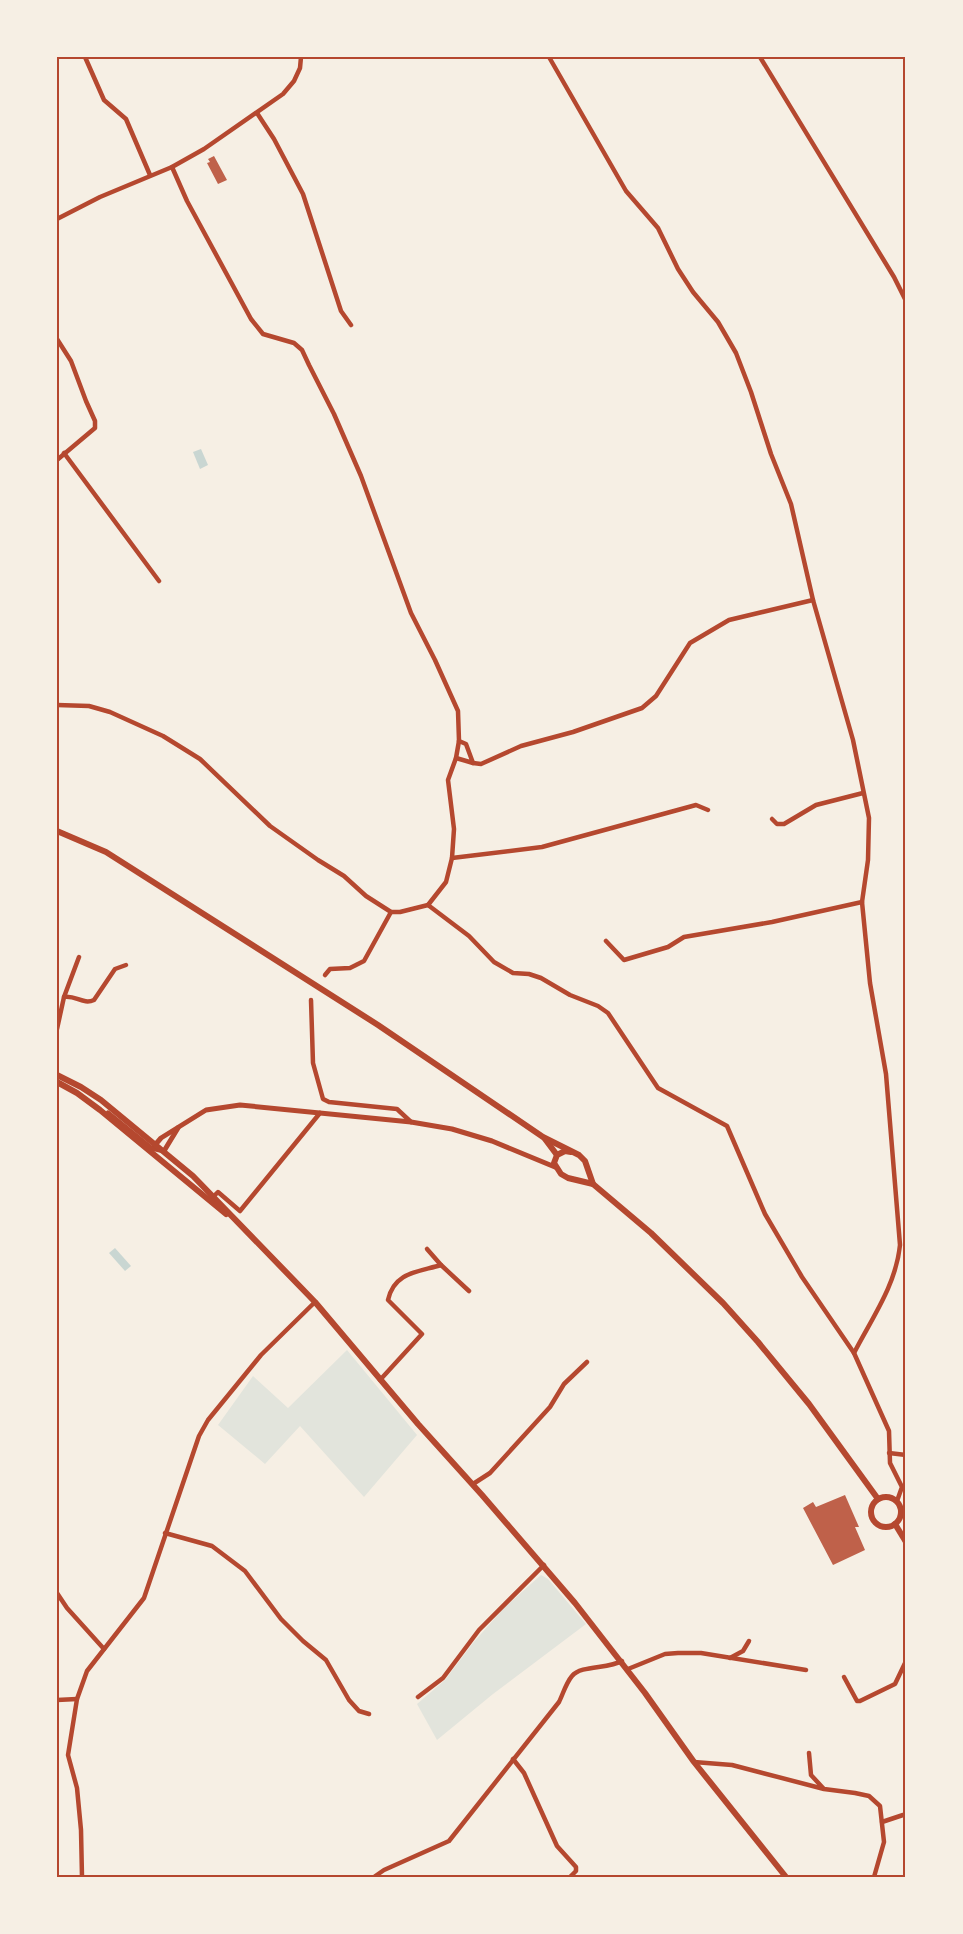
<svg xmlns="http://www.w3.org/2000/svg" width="963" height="1934" viewBox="0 0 963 1934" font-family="Poppins,sans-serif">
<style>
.green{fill:#e2e4dc}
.water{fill:#c9d6d2}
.building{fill:#bf614a}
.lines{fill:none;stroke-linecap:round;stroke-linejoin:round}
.minor{stroke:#b5482f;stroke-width:4.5}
.tertiary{stroke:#b5482f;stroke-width:5}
.secondary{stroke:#b5482f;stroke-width:6}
.neatline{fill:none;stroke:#b5482f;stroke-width:2}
</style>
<rect width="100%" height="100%" fill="#f6efe4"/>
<!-- green -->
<g class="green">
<polygon points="347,1350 417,1435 364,1497 300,1426 265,1464 218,1425 253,1376 288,1408"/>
<polygon points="541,1575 548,1579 586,1624 493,1694 437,1740 417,1704 445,1680 473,1643 504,1608"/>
</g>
<!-- water -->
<g class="water">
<polygon points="201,449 208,465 200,469 193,452"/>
<polygon points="115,1248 131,1266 125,1271 109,1253"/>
</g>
<!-- building -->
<g class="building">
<polygon points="214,156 227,180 218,184 207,163 210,162 208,159"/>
<polygon points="845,1495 859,1527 855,1527 865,1550 833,1565 803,1508 813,1502 816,1507"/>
</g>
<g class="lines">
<!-- minor -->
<g class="minor">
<polyline points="85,57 104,100 126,119 150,175"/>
<path d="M549 57 626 191 658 228 678 269 693 292 718 322 736 353 751 392 771 454 791 504 813 600 853 740 869 818 868 860 862 902 870 983 886 1074 900 1245C896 1285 872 1318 854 1353"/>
<polyline points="760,57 894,277 906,301"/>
<polyline points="257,113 274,139 303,194 341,311 351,325"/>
<polyline points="172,167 187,201 251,319 263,334 294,343 302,350 309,365 334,414 361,476 411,613 435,660 458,711 459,741 456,758 448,780 454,829 452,858 446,882 428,905"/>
<polyline points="57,219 100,197 172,167 204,149 283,94 294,81 300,68 301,57"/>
<polyline points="57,339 71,361 86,401 95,421 95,428 57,460"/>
<polyline points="64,453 159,581"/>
<polyline points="57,705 89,706 110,712 163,736 200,759 270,826 318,860 344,876 366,896 391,912 400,912 428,905 469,936 494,962 513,973 529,974 541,978 570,995 598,1006 608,1013 658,1088 727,1126 765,1214 802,1277 854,1353 889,1431 890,1463 902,1487 897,1501"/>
<polyline points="456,758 473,763 466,744 459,741"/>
<polyline points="473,763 481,764 521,746 573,732 642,708 656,696 690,643 729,620 813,600"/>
<polyline points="772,819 777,824 784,824 816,805 863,793"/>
<polyline points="452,858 542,847 696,805 708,810"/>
<polyline points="606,941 624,960 668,947 684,937 772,922 862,902"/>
<polyline points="325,975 330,969 350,968 364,961 391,912"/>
<path d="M64 997C76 995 83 1005 94 1000L115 969 126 965"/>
<polyline points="311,1000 313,1063 323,1099 329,1102 397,1109 411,1122"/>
<polyline points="57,1029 64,997 79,957"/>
<polyline points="211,1199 218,1192 240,1211 320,1113"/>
<polyline points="427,1249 441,1265"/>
<path d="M380 1380 422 1334 388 1300C394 1272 418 1272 441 1265L469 1291"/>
<polyline points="889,1453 906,1455"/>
<polyline points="473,1484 490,1473 550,1407 564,1384 587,1362"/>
<polyline points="165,1533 212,1546 245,1571 281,1619 303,1641 326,1660 349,1700 359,1711 369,1714"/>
<polyline points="57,1593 67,1608 104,1649"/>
<polyline points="730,1658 743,1651 749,1641"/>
<polyline points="628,1669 665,1654 678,1653 701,1653 806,1670"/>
<polyline points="844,1677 857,1701 860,1701 895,1684 906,1661"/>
<polyline points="418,1697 443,1678 479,1630 544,1565"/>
<polyline points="57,1700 77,1699"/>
<polyline points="809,1753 811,1775 823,1788"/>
<polyline points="513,1759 524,1773 557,1846 576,1867 576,1871 570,1877"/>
<polyline points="694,1762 732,1765 824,1789 855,1793 869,1796 880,1806 884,1842 874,1877"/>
<polyline points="882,1822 903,1815"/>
<polyline points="82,1877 81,1830 77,1788 68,1755 77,1699 87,1671 144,1598 199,1436 208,1420 261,1355 315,1302"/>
<path d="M374 1877 384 1870 449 1841 559 1702C563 1694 566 1683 572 1676 581 1665 608 1669 622 1661"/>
</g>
<!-- tertiary -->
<g class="tertiary">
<polyline points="108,1113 151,1148 164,1151 178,1128"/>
<polyline points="155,1145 161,1138 206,1110 240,1105 411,1122 452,1129 492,1141 555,1167"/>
</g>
<!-- secondary -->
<g class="secondary">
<polyline points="57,831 106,852 378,1025 543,1137 579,1155 585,1161 593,1184"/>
<polyline points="57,1075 81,1087 101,1100 193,1176 315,1302 418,1424 482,1495 575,1603 645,1693 694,1762 786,1877"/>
<polyline points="57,1082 77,1093 100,1110 226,1214"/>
<polyline points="545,1139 557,1155"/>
<polyline points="571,1152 565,1151 557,1155 554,1163 561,1174 568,1178 593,1184 651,1233 723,1303 758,1342 809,1404 878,1499"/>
<circle cx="886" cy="1512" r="15"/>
<polyline points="895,1524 906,1542"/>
</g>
</g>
<!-- border -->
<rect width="963" height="1934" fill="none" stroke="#f6efe4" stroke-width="117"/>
<rect x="58" y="58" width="846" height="1818" class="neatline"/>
</svg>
